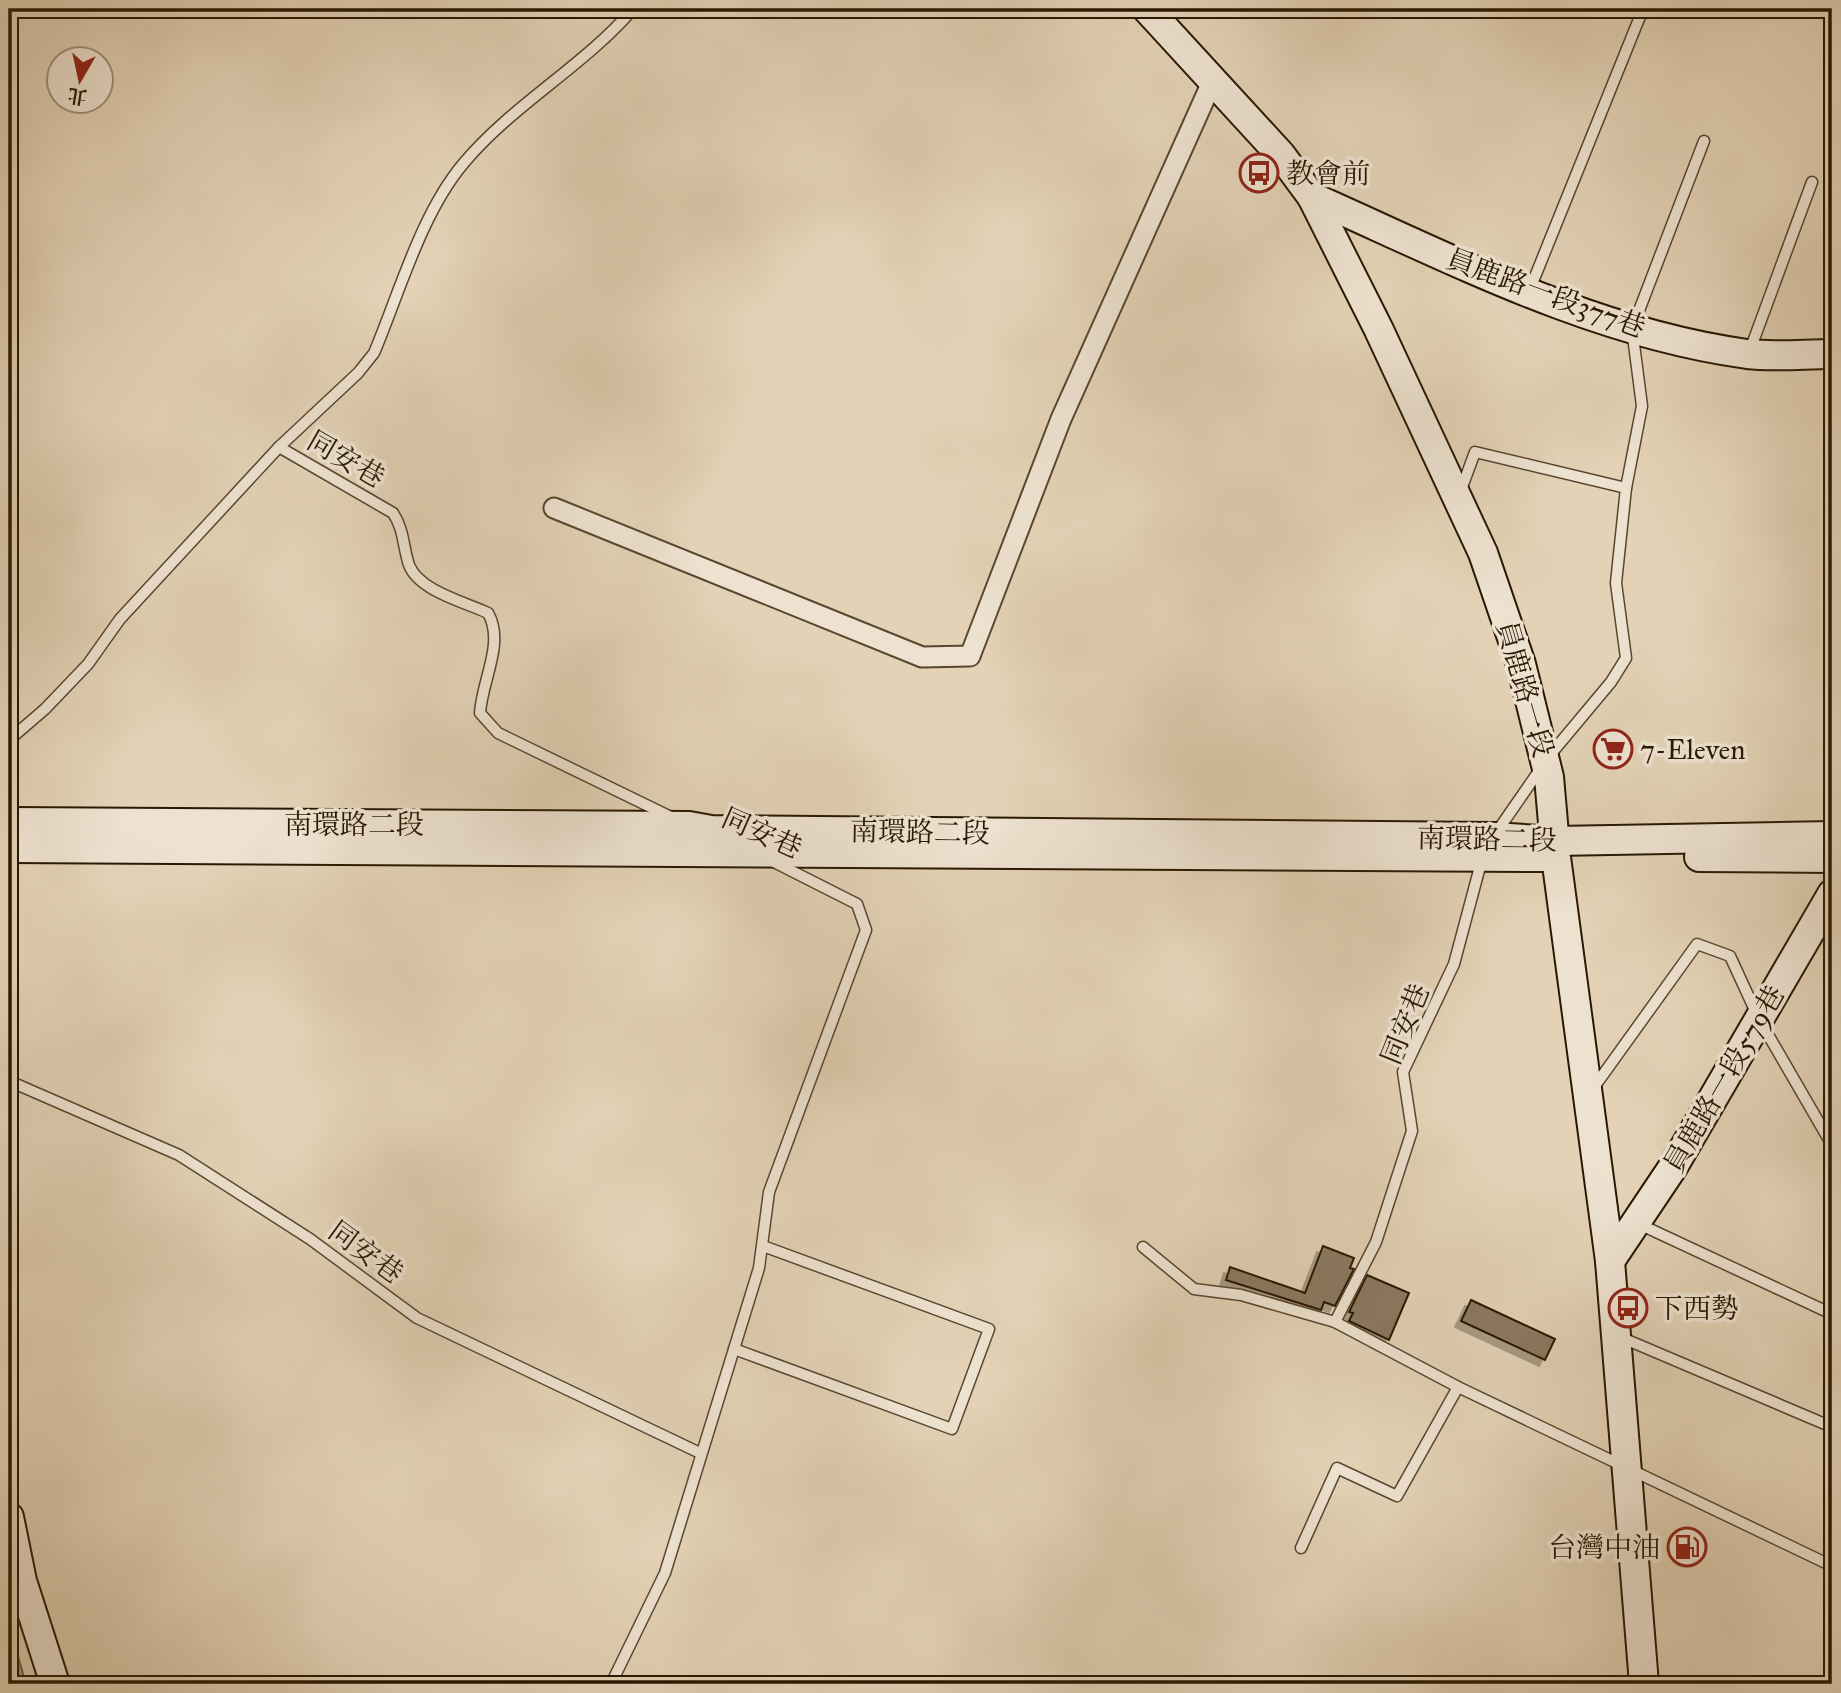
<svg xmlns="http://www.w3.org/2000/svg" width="1841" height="1693" viewBox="0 0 1841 1693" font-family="'IM FELL Great Primer','Noto Serif TC',serif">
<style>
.water{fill:#a49379;stroke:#736249;stroke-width:2}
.building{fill:#8a7960;stroke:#291802;stroke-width:2;filter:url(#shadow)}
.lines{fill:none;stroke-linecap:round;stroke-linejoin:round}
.lane-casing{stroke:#58462f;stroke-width:13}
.street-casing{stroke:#58462f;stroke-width:23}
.secondary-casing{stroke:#291802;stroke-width:32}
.lane{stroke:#ede2d0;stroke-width:10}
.street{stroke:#ede2d0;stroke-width:19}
.secondary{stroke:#ede2d0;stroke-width:28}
.labels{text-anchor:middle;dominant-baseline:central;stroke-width:7;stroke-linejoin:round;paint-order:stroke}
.poi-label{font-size:28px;fill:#291802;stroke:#ede2d0;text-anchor:start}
.street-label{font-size:28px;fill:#291802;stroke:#ede2d0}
</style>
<defs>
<filter id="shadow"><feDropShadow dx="-6" dy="6" stdDeviation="0" flood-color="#0004"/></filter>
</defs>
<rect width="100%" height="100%" fill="#e3d2b6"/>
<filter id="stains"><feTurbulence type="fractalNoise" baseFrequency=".00286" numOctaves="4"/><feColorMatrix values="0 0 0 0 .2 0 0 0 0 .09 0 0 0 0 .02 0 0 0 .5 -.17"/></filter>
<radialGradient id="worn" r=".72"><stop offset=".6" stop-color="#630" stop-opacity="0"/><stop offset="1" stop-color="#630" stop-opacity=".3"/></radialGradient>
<!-- water -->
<polygon class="water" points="9,1625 26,1684 9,1684"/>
<!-- building -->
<g class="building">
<polygon points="1323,1246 1354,1258 1350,1268 1354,1269 1335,1306 1324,1302 1321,1310 1226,1280 1230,1267 1305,1293"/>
<polygon points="1367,1275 1409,1293 1389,1340 1349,1321 1353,1313 1349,1312"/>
<polygon points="1471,1300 1555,1339 1545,1360 1461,1321"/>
</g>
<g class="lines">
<defs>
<g id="lane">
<polyline points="1530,289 1643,9"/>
<polyline points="1750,350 1812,182"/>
<path d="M279 447 393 513C404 529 403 547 409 565 419 591 465 602 488 613 505 643 482 680 480 713L498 733 671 817"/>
<polyline points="1461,490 1475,452 1626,488"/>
<path d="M9 740 45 709 88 664 120 619 279 447 358 373 374 353C399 294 421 214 463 164 512 105 583 67 633 9"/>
<polyline points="1550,755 1611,682 1626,658 1616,583 1626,488 1642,406 1632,329 1704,141"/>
<polyline points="1496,833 1541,768"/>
<polyline points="9,1081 179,1155 310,1239 417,1318 700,1453"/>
<polyline points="1592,1090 1697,944 1730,956 1759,1019 1832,1145"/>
<polyline points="1639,1224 1832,1314"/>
<polyline points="1143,1247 1194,1289 1241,1295 1335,1322 1458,1387 1832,1566"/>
<polyline points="1335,1322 1376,1242 1412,1131 1403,1072 1454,964 1482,859"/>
<polyline points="1620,1337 1832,1427"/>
<polyline points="734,1349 952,1429 989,1329 763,1246"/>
<polyline points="1301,1548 1337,1468 1397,1496 1458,1387"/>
<polyline points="611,1684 665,1573 759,1268 769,1192 866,930 857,904 772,861"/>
</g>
<polyline id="street" points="554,508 922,657 970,656 1061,419 1213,80"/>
<g id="secondary">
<polyline points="1147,9 1281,155 1312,197 1378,328 1483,553 1521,664 1549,777 1556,857 1610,1261 1644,1684"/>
<path d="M1312 197C1452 259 1593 333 1747 354 1774 357 1805 354 1832 354"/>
<polyline points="9,822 689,826 711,830 1493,837 1555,841 1832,836"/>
<polyline points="9,848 1542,857"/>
<polyline points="1699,857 1832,858"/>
<polyline points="1610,1261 1673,1167 1832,894"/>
<polyline points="9,1517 22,1581 55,1684"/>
</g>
</defs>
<!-- lane casing -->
<use href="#lane" class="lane-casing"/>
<!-- street casing -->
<use href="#street" class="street-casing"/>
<!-- secondary casing -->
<use href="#secondary" class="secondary-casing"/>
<!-- lane -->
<use href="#lane" class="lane"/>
<!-- street -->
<use href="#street" class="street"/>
<!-- secondary -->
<use href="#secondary" class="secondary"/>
</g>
<!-- icons -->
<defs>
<symbol id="bus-ring" viewBox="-11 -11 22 22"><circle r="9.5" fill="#ede2d0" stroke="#8f2418" stroke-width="1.5"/><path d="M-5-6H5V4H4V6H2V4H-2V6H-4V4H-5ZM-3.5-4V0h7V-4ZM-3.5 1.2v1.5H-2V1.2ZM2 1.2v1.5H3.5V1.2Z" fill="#8f2418"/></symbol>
<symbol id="supermarket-ring" viewBox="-11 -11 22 22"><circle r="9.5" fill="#ede2d0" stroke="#8f2418" stroke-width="1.5"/><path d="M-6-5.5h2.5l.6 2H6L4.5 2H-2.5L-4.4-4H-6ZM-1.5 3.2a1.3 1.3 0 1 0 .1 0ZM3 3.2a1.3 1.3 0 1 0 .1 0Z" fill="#8f2418"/></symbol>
<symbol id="fuel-ring" viewBox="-11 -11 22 22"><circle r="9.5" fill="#ede2d0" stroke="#8f2418" stroke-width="1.5"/><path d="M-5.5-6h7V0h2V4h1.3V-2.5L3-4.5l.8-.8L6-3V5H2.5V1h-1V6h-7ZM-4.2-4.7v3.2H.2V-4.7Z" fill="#8f2418"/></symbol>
</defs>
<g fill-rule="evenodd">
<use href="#bus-ring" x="1237" y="151" width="44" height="44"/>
<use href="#supermarket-ring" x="1591" y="727" width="44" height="44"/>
<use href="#bus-ring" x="1606" y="1286" width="44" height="44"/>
<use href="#fuel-ring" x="1665" y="1525" width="44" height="44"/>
</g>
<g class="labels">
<!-- poi labels -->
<g class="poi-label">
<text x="1286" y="173">教會前</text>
<text x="1640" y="749">7-Eleven</text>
<text x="1655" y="1308">下西勢</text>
<text x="1660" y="1547" text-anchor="end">台灣中油</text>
</g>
<!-- street labels -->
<g class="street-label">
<text transform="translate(1546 293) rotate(20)">員鹿路一段377巷</text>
<text transform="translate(346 459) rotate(30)">同安巷</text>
<text transform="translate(1525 689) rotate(74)">員鹿路一段</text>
<text x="354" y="824">南環路二段</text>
<text transform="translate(920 832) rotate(1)">南環路二段</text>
<text transform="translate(762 833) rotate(24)">同安巷</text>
<text transform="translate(1487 839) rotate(1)">南環路二段</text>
<text transform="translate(1405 1024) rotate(-68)">同安巷</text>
<text transform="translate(1724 1079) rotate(-60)">員鹿路一段579巷</text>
<text transform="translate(366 1252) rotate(36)">同安巷</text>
</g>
</g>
<!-- margin -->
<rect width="1841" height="1693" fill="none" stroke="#e3d2b6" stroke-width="35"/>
<rect x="10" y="10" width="1820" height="1672" fill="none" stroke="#291802" stroke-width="3.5"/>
<rect x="18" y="18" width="1806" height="1658" fill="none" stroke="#291802" stroke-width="2"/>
<!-- north arrow -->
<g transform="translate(80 80) rotate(189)"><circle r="33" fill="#ede2d0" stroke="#9f917e" stroke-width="2"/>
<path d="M0-5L12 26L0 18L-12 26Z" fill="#8f2418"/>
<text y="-10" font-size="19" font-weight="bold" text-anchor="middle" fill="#291802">北</text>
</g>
<rect width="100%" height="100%" filter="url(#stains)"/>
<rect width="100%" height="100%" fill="url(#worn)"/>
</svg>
